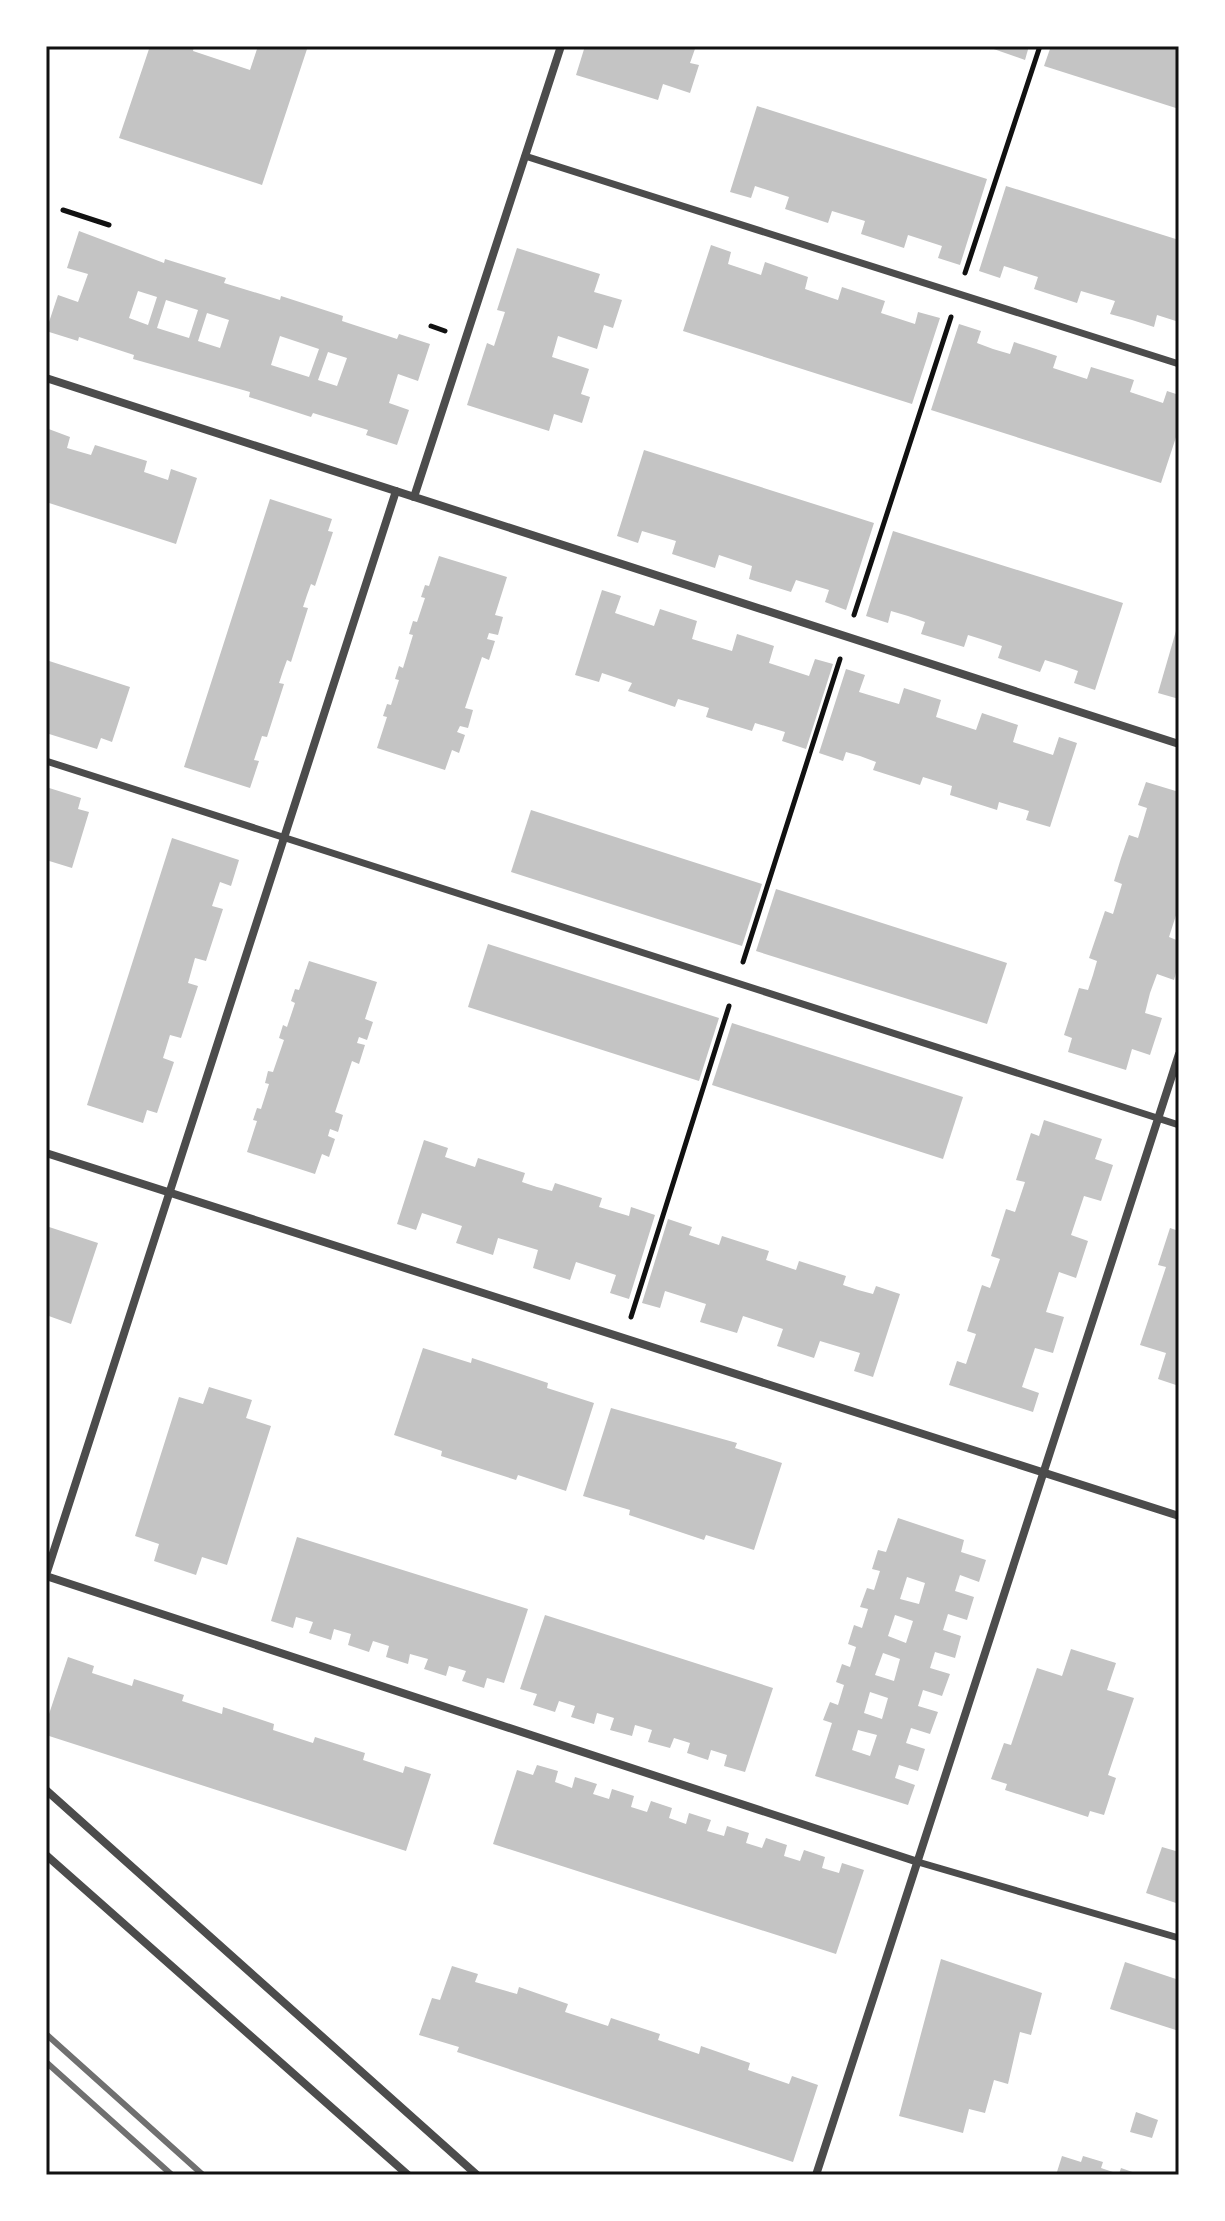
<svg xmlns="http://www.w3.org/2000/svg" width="1225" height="2221" viewBox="0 0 1225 2221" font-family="'Asap Condensed',sans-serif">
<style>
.building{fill:#c4c4c4;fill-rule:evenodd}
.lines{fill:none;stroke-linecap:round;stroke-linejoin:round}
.path{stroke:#111;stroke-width:5}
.pedestrian{stroke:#4c4c4c;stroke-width:7}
.minor{stroke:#4c4c4c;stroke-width:8}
.rail{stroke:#707070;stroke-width:6}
.neatline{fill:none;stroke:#111;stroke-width:3}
</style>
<rect width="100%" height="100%" fill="#fff"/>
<!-- building -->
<g class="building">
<polygon points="150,46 194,46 193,51 250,70 258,46 308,46 262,185 119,138"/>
<polygon points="585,46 696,46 690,63 699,65 690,93 663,84 658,100 576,75"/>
<polygon points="985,46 1029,46 1025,60"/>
<polygon points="1051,46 1179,46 1179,109 1044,66"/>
<polygon points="757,106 987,179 960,265 938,258 942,246 908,235 904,248 861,234 865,221 832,211 828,223 785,209 789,197 755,186 751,198 730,192"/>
<polygon points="1006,186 1179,240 1179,322 1157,315 1154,327 1132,320 1110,314 1115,301 1081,291 1077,303 1034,289 1038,277 1004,266 1000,278 979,271"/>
<path d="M79 231 164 263 165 259 226 278 224 283 280 300 281 296 343 316 342 321 397 339 399 334 430 344 418 381 398 374 389 403 409 410 397 445 366 435 368 430 313 413 311 417 249 397 250 392 133 359 134 355 79 337 78 341 46 331 58 295 78 302 88 274 67 268ZM138 291 157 297 148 325 129 318ZM166 300 198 310 189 338 157 328ZM207 313 229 320 220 348 198 341ZM280 336 319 349 309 377 271 365ZM328 352 347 358 337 386 318 380Z"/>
<polygon points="711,245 731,252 728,264 761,275 765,262 808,277 805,289 838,300 842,287 885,301 881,313 915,324 918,312 940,318 912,404 683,331"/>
<polygon points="517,248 600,274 594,292 622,300 613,328 604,325 597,349 558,336 552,357 589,369 581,394 590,397 582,423 554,414 549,431 467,405 487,343 494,346 505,312 497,310"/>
<polygon points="959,324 981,331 977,343 993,349 1010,354 1014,342 1036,349 1057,356 1053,368 1087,379 1091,367 1134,380 1130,392 1163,403 1167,391 1179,395 1179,428 1161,483 931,410"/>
<polygon points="46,428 70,437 67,448 91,455 95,445 147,461 144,472 168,480 171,469 197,478 176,544 46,502"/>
<polygon points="644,450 874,523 846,610 825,602 829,590 796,580 791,592 749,579 752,566 719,555 715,568 672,554 676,541 642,531 638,543 617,536"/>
<polygon points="270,499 332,519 328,531 333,532 315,586 311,584 307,595 303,607 308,608 291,662 287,660 283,671 279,683 284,684 267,737 262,736 254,760 259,761 250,788 184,767"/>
<polygon points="893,531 1123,603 1095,690 1074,683 1078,671 1061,665 1045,660 1040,672 998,658 1002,646 984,640 968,635 964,647 921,634 925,622 908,616 891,611 888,623 866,616"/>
<polygon points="439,556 507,577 495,615 503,617 498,635 489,633 487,639 495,641 489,660 482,657 465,708 473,710 468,728 460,726 457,732 465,735 459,753 452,750 445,770 377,748 387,717 383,716 387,704 391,705 399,680 395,679 399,666 403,668 413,635 409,634 413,621 417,622 425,598 421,597 425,585 429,586"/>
<polygon points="602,590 621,596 615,613 654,626 660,609 697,621 692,639 732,651 737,634 774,646 769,663 809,676 815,659 833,664 806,749 782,741 785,732 755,723 752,731 706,717 709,708 678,699 675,707 628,691 632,683 602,673 599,682 575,675"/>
<polygon points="1178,624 1179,624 1179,699 1158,693"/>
<polygon points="46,660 130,687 112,742 101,738 97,749 46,733"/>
<polygon points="846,669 865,675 859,692 899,704 904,688 941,700 936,717 976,730 982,713 1018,725 1013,742 1053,755 1059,737 1077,743 1050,827 1026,820 1029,811 999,802 997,810 950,795 952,786 923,777 920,785 873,770 876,762 860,756 846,752 843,761 819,753"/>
<polygon points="1146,782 1179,792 1179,906 1169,937 1179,941 1179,962 1174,980 1157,974 1150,993 1145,1013 1162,1018 1150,1055 1132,1049 1126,1070 1068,1052 1072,1038 1064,1035 1079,988 1088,990 1093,975 1097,961 1089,958 1105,911 1113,914 1122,884 1114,881 1121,858 1129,835 1138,838 1147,808 1138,805"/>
<polygon points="46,787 81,798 78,809 89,812 72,868 46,860"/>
<polygon points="531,810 762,884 742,946 511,872"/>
<polygon points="172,838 239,860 231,886 220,882 212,906 223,909 206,961 195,958 188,983 198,986 181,1038 170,1035 163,1058 174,1062 157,1113 147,1110 143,1123 87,1105"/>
<polygon points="776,889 1007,963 987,1024 756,951"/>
<polygon points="488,944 719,1018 699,1081 468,1007"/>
<polygon points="309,961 377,982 365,1019 373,1022 367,1040 359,1037 357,1043 365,1045 359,1064 352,1061 335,1112 343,1115 338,1132 330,1129 328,1136 335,1139 329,1157 322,1154 315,1174 247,1152 257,1121 253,1120 257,1108 261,1109 269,1084 265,1083 268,1071 273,1072 284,1040 279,1038 283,1025 287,1027 295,1003 291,1001 295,989 299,990"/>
<polygon points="732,1023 963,1097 943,1159 712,1085"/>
<polygon points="1044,1120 1102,1139 1095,1159 1113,1165 1101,1201 1084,1196 1071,1235 1088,1241 1076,1278 1059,1272 1046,1312 1064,1317 1053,1353 1035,1348 1022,1387 1039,1393 1033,1412 949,1385 957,1361 966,1364 976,1334 967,1331 982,1285 990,1288 1000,1259 991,1256 1006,1209 1015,1212 1025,1182 1016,1180 1031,1133 1039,1136"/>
<polygon points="424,1140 448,1148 445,1157 475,1167 478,1158 525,1173 522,1182 537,1187 552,1191 555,1183 602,1198 599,1207 629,1216 631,1207 655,1215 629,1299 610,1293 616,1275 576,1262 570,1280 533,1268 538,1250 498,1238 493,1255 456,1243 462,1226 422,1213 416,1230 397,1224"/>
<polygon points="668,1219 692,1227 689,1235 719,1245 722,1236 769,1251 766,1260 796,1270 799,1261 846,1276 843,1285 858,1290 873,1294 876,1286 900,1294 873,1377 854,1371 860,1353 820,1341 814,1358 777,1346 783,1329 743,1316 737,1333 700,1322 706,1304 665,1291 660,1308 642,1303"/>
<polygon points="46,1226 98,1243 71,1324 46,1315"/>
<polygon points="1170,1228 1179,1231 1179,1386 1158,1379 1166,1353 1140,1345 1166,1267 1158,1265"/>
<polygon points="423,1348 471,1363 472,1358 548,1383 547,1388 594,1403 566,1491 518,1475 516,1480 441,1456 442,1451 394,1435"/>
<polygon points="209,1387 252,1400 246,1418 271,1426 227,1565 202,1557 196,1575 154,1561 159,1544 135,1536 179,1397 203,1404"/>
<polygon points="611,1408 737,1443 735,1448 782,1463 754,1550 706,1535 704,1540 629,1515 630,1510 583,1496"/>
<path d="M898 1518 964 1540 961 1552 986 1560 979 1582 960 1575 955 1591 974 1597 967 1620 948 1614 943 1630 961 1636 955 1658 935 1652 930 1668 950 1674 942 1696 923 1690 918 1706 938 1712 930 1734 911 1728 906 1743 925 1749 918 1771 899 1765 895 1778 915 1785 908 1805 815 1776 832 1723 823 1720 830 1702 838 1705 844 1685 836 1682 842 1664 850 1667 856 1647 848 1644 854 1625 862 1628 868 1609 860 1607 867 1588 874 1590 880 1571 872 1569 878 1550 886 1552ZM907 1577 925 1583 919 1604 900 1599ZM895 1615 913 1621 906 1643 888 1636ZM883 1653 900 1659 894 1681 875 1675ZM870 1692 888 1698 882 1719 864 1713ZM858 1730 877 1735 870 1756 852 1750Z"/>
<polygon points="297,1537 528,1609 504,1683 487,1678 484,1688 462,1681 466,1671 449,1666 446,1676 424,1669 428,1659 410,1654 408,1664 386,1657 389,1646 373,1641 369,1652 348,1645 351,1634 334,1629 331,1640 309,1633 313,1622 296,1617 293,1628 271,1621"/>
<polygon points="545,1615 773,1688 745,1772 724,1766 727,1755 711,1750 708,1760 687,1753 690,1743 674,1738 670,1748 648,1742 652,1730 635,1725 632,1736 610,1730 614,1718 597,1713 594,1724 571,1717 575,1706 559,1701 555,1712 533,1705 537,1694 520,1689"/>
<polygon points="1071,1649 1116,1663 1107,1690 1134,1698 1108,1775 1116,1778 1104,1815 1090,1811 1088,1817 1005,1790 1007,1784 991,1779 1004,1743 1011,1745 1037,1668 1062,1676"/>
<polygon points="68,1657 94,1666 92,1673 132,1686 134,1679 184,1695 182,1701 222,1714 223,1707 274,1724 273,1730 313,1743 315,1737 365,1753 363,1760 403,1773 405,1766 431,1774 406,1851 46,1735 46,1723"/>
<polygon points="537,1765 558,1771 555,1782 572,1788 575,1777 597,1784 593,1794 609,1799 612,1789 634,1796 631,1807 647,1812 651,1801 672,1808 669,1818 686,1824 689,1813 711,1820 707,1831 724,1836 727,1826 749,1833 746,1843 762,1848 766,1838 787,1845 784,1856 800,1861 804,1850 825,1857 822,1868 839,1873 842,1863 864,1870 836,1954 493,1844 517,1770 533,1775"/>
<polygon points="1162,1847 1179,1852 1179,1904 1146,1893"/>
<polygon points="941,1959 1042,1993 1031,2035 1020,2032 1008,2084 994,2080 985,2113 969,2109 963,2133 899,2116"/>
<polygon points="1125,1962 1179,1980 1179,2031 1110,2009"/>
<polygon points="452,1966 478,1974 475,1982 517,1994 519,1987 568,2004 565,2012 608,2026 611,2018 660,2034 658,2040 699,2054 701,2046 750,2063 748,2070 789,2084 792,2076 818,2085 793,2162 457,2052 459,2047 419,2035 432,1998 440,2000"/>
<polygon points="1136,2112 1158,2120 1152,2138 1130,2132"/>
<polygon points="1062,2156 1081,2162 1083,2156 1103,2162 1101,2168 1119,2174 1121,2168 1141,2175 1056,2175"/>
</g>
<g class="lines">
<!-- path -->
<g class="path">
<polyline points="63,210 109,225"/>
<polyline points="965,273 1040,46"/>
<polyline points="431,326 445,331"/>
<polyline points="854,615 951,317"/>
<polyline points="743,962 840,659"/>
<polyline points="631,1317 729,1006"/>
</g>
<!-- pedestrian -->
<g class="pedestrian">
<polyline points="525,156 1179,364"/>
<polyline points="46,761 1179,1125"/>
<polyline points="918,1862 1179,1938"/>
</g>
<!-- minor -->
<g class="minor">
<polyline points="46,378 1179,744"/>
<polyline points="414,497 561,46"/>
<polyline points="46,1153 1179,1516"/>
<polyline points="46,1575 396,491"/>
<polyline points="46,1576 918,1862"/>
<polyline points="46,1790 477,2175"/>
<polyline points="46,1855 408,2175"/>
<polyline points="816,2175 1179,1054"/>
</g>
<!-- rail -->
<g class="rail">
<polyline points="46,2034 203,2175"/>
<polyline points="46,2062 172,2175"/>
</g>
</g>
<!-- border -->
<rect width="1225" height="2221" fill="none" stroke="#ffffff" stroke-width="96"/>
<rect x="48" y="48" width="1129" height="2125" class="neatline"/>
</svg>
